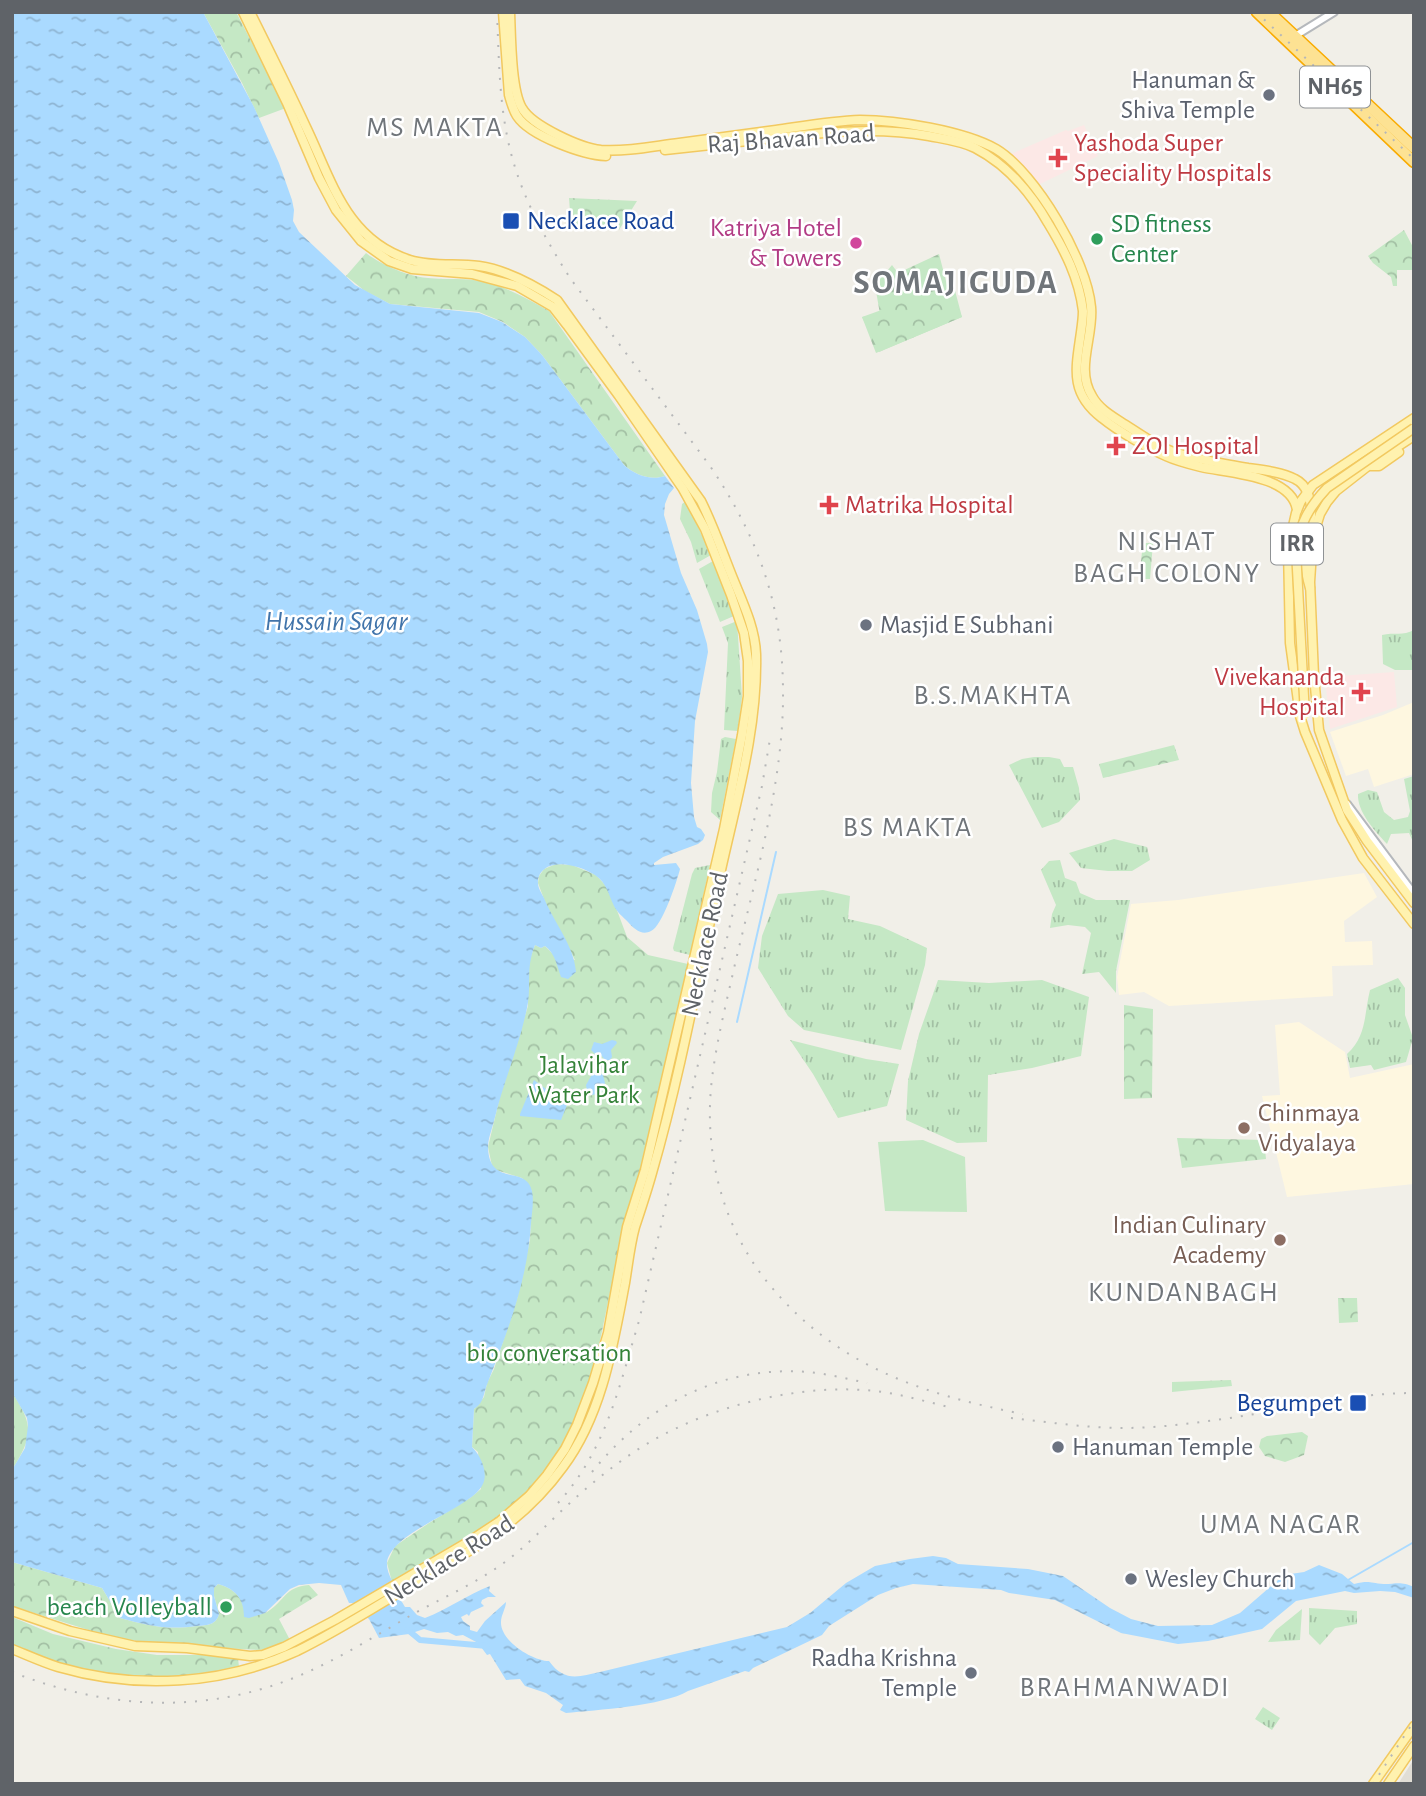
<svg xmlns="http://www.w3.org/2000/svg" width="1426" height="1796" viewBox="0 0 1426 1796" font-family="'Alegreya Sans',sans-serif">
<style>
.commercial{fill:#fef7e0}
.education{fill:#e1ded6}
.medical{fill:#fce8e6}
.grass{fill:url(#grass-tufts)}
.forest{fill:url(#forest-firs)}
.park{fill:url(#park-crowns)}
.pitch{fill:#c5e8c5}
.water{fill:url(#water-ripples)}
.lines{fill:none;stroke-linecap:round;stroke-linejoin:round}
.stream{stroke:#aadaff;stroke-width:2}
.canal{stroke:#aadaff;stroke-width:6}
.minor-casing{stroke:#b5b8bc;stroke-width:10}
.major-casing{stroke:#f2c960;stroke-width:11}
.highway-casing{stroke:#f9ab00;stroke-width:13}
.minor{stroke:#fff;stroke-width:6}
.major{stroke:#fff2af;stroke-width:8}
.highway{stroke:#fde293;stroke-width:10}
.rail{stroke:#b6b7b8;stroke-width:2;stroke-dasharray:2 9;stroke-linecap:butt}
.major-bridge-casing{stroke:#f2c960;stroke-width:11;stroke-linecap:butt}
.major-bridge{stroke:#fff2af;stroke-width:8}
.worship-dot{fill:#6b7280;stroke:#fff;stroke-width:2.5}
.health-dot{fill:#e0444e;stroke:#fff;stroke-width:2.5}
.transit-dot{fill:#1a4fb4;stroke:#fff;stroke-width:2.5}
.leisure-dot{fill:#2e9e5b;stroke:#fff;stroke-width:2.5}
.hotel-dot{fill:#d1479c;stroke:#fff;stroke-width:2.5}
.education-dot{fill:#8d6e63;stroke:#fff;stroke-width:2.5}
.labels{text-anchor:middle;dominant-baseline:central;stroke-width:5;stroke-linejoin:round;paint-order:stroke}
.shield{fill:#fff;stroke:#8f9295;stroke-width:2}
.shield-label{font-size:24px;font-weight:bold;fill:#5f6368}
.worship-label{font-size:26px;fill:#5b616d;stroke:#fff;text-anchor:start}
.street-label{font-size:26px;fill:#5f6368;stroke:#fff}
.health-label{font-size:26px;fill:#be3a42;stroke:#fff;text-anchor:start}
.transit-label{font-size:26px;fill:#164399;stroke:#fff;text-anchor:start}
.leisure-label{font-size:26px;fill:#27864d;stroke:#fff;text-anchor:start}
.hotel-label{font-size:26px;fill:#b23c85;stroke:#fff;text-anchor:end}
.park-label{font-size:26px;fill:#348238;stroke:#fff}
.education-label{font-size:26px;fill:#785e54;stroke:#fff;text-anchor:start}
.neighbourhood-label{font-size:28px;letter-spacing:2px;fill:#70757a;stroke:#fff}
.water-label{font-size:28px;font-style:italic;fill:#4174aa;stroke:#fff}
.district-label{font-size:33px;font-weight:bold;letter-spacing:2px;fill:#70757a;stroke:#fff}
</style>
<defs>
<pattern id="grass-tufts" width="24" height="20" patternUnits="userSpaceOnUse" patternTransform="scale(1.75)"><rect width="24" height="20" fill="#c5e8c5"/><path d="M3 7l-1-3M5 7V3M7 7l1-3M15 17l-1-3M17 17v-4M19 17l1-3" fill="none" stroke="#a3c0a4"/></pattern>
<pattern id="forest-firs" width="22" height="20" patternUnits="userSpaceOnUse" patternTransform="scale(1.75)"><rect width="22" height="20" fill="#c5e8c5"/><path d="M5 1l3.5 6h-7zM16 11l3.5 6h-7z" fill="#a3c0a4"/></pattern>
<pattern id="park-crowns" width="20" height="18" patternUnits="userSpaceOnUse" patternTransform="scale(1.75)"><rect width="20" height="18" fill="#c5e8c5"/><path d="M2 6a3 3 0 1 1 6 0M12 15a3 3 0 1 1 6 0" fill="none" stroke="#a3c0a4"/></pattern>
<pattern id="water-ripples" width="26" height="14" patternUnits="userSpaceOnUse" patternTransform="scale(1.75)"><rect width="26" height="14" fill="#aadaff"/><path d="M2 4q2-2 4 0t4 0M15 11q2-2 4 0t4 0" fill="none" stroke="#8eb4d2"/></pattern>
</defs>
<rect width="100%" height="100%" fill="#f1efe8"/>
<!-- commercial -->
<g class="commercial">
<polygon points="1414,702 1414,774 1374,787 1368,769 1346,776 1330,732 1383,715"/>
<polygon points="1364,873 1377,897 1344,921 1345,942 1372,941 1373,965 1332,966 1333,996 1169,1006 1144,992 1119,995 1117,977 1131,904 1178,900"/>
<polygon points="1299,1022 1345,1052 1350,1078 1414,1064 1414,1184 1287,1197 1262,1096 1280,1095 1275,1025"/>
</g>
<!-- education -->
<polygon class="education" points="1414,1759 1414,1784 1398,1784"/>
<!-- medical -->
<g class="medical">
<polygon points="1084,125 1098,156 1038,185 1011,154 1066,130 1068,131"/>
<polygon points="1394,672 1397,707 1330,729 1325,677"/>
</g>
<!-- grass -->
<g class="grass">
<polygon points="686,501 711,555 697,563 691,542 680,519 682,504"/>
<polygon points="713,561 734,616 720,622 699,569"/>
<polygon points="737,621 742,697 738,731 724,730 728,643 722,627"/>
<path d="M1414 630V670H1395L1383 664 1382 635C1394 632 1403 636 1414 630Z"/>
<polygon points="725,737 736,739 720,820 711,812 712,793 717,772 721,739"/>
<polygon points="1034,757 1049,757 1060,759 1064,767 1073,767 1079,788 1080,800 1059,822 1042,828 1009,765 1022,759"/>
<path d="M1414 776V844L1409 833 1391 834 1387 844C1375 831 1357 812 1358 794L1368 790 1377 792 1384 812 1394 820 1408 817 1410 811 1404 779Z"/>
<polygon points="1114,839 1147,847 1150,860 1132,871 1108,871 1081,868 1069,853"/>
<polygon points="1060,860 1065,878 1076,882 1080,893 1096,900 1130,900 1116,971 1116,993 1099,972 1082,974 1091,933 1085,927 1068,925 1050,928 1052,914 1056,905 1041,870 1049,861"/>
<polygon points="710,865 690,955 674,951 673,948 692,874 695,868"/>
<polygon points="823,890 850,896 848,919 880,926 927,948 925,965 901,1050 804,1030 788,1016 758,968 762,936 778,894"/>
<path d="M1398 978 1405 988V1015L1413 1038 1406 1062 1374 1070 1371 1065 1350 1068 1347 1054C1367 1036 1364 1014 1370 990Z"/>
<polygon points="938,980 989,983 1042,980 1089,997 1081,1056 1032,1068 988,1075 987,1142 957,1143 906,1120 908,1081 919,1034"/>
<polygon points="790,1040 866,1059 899,1064 887,1106 838,1118 813,1074"/>
<polygon points="1309,1608 1357,1611 1357,1624 1335,1628 1320,1645 1309,1634"/>
<polygon points="1302,1609 1300,1640 1268,1642 1276,1630"/>
<polygon points="1263,1707 1280,1718 1272,1730 1255,1719"/>
</g>
<!-- forest -->
<polygon class="forest" points="939,254 947,285 953,283 962,317 876,353 862,317 880,314 873,274 887,271 892,265 898,273"/>
<!-- park -->
<g class="park">
<polygon points="203,12 236,12 286,108 259,118 242,83"/>
<polygon points="569,198 637,201 619,230 571,225"/>
<polygon points="1404,230 1414,249 1414,270 1397,270 1397,286 1393,286 1391,277 1373,263 1368,256"/>
<path d="M366 253C377 262 401 273 415 276 436 281 458 277 480 281 505 286 527 298 549 311L665 476C651 481 635 475 624 465L542 355 525 337 503 322 479 312 390 304 365 291 346 276Z"/>
<polygon points="948,286 962,317 879,352 862,317"/>
<polygon points="1143,543 1153,543 1150,579 1139,579"/>
<polygon points="1174,745 1179,760 1103,778 1099,764"/>
<polygon points="556,864 572,865 596,875 609,889 627,937 648,955 688,964 641,1172 626,1215 595,1365 580,1407 559,1452 543,1475 501,1518 392,1582 387,1563 395,1546 429,1523 470,1498 481,1489 478,1452 472,1447 474,1409 484,1397 487,1383 494,1369 517,1299 530,1240 532,1191 522,1178 496,1170 492,1166 488,1147 501,1092 528,1006 528,964 535,945 541,948 545,946 553,954 575,960 548,910 538,883 539,876 544,869"/>
<polygon points="1124,1005 1153,1009 1152,1098 1124,1099"/>
<polygon points="1177,1138 1264,1140 1266,1159 1182,1168"/>
<polygon points="1338,1298 1357,1298 1358,1322 1339,1323"/>
<polygon points="1231,1380 1232,1386 1172,1392 1172,1382"/>
<path d="M12 1392C34 1426 33 1436 12 1470Z"/>
<polygon points="1302,1432 1308,1436 1304,1455 1285,1462 1265,1456 1259,1447 1261,1439 1267,1436"/>
<path d="M12 1562 102 1588 120 1618C149 1626 167 1630 197 1626 208 1625 216 1625 219 1614L214 1596V1588L218 1584C235 1589 244 1598 245 1617 252 1615 261 1615 267 1612 286 1600 284 1587 309 1585L318 1595 279 1619 290 1640 275 1647 260 1650 178 1646 114 1638 12 1606Z"/>
<path d="M12 1617 53 1634 116 1649 157 1655H222L238 1658 239 1667C186 1686 116 1680 63 1665 46 1661 29 1652 12 1646Z"/>
</g>
<!-- pitch -->
<polygon class="pitch" points="923,1140 965,1157 967,1212 885,1211 878,1142"/>
<!-- water -->
<g class="water">
<path d="M12 12H203L254 107 279 163 292 200 294 210 293 221 299 232 355 285 390 304 479 313 502 322 525 337 542 355 624 465C635 475 651 481 665 476L674 488 669 494 665 504 664 515 681 573 697 610 707 644 708 652 695 721 691 783 694 817 697 827 701 829 705 835 703 840 698 844 663 857 654 863V865L676 863 680 869C677 881 662 927 651 931 642 936 634 929 628 922 623 917 617 912 614 906 608 894 607 883 595 875 584 868 566 862 554 865 545 866 537 874 538 883 538 888 542 894 544 898 554 923 574 945 576 972L568 979 561 977C557 966 555 953 545 946L541 948 535 945C525 970 532 986 527 1008 519 1047 503 1083 494 1121 492 1129 488 1139 488 1147 489 1188 526 1164 532 1191 534 1200 532 1213 531 1223 528 1278 508 1331 488 1382 483 1393 485 1402 474 1409L472 1447C482 1457 491 1478 479 1490 460 1512 392 1533 387 1562 386 1574 395 1586 402 1595L399 1597 405 1607H410L417 1615 425 1618C448 1609 467 1595 490 1586L489 1591 496 1597H488L482 1600 481 1603 484 1606 471 1612 469 1616 467 1614 461 1617 463 1621 470 1626V1630L477 1632 485 1621 506 1602C506 1608 501 1615 501 1622 500 1641 533 1661 549 1661 564 1682 578 1677 600 1672L787 1627 810 1613 846 1583 875 1566 910 1559 933 1556 946 1558 958 1564 1028 1569 1063 1576 1110 1608 1131 1619 1158 1626 1212 1625 1240 1613 1284 1575 1304 1572 1319 1565 1342 1574 1354 1584C1370 1580 1369 1583 1384 1584 1396 1584 1401 1581 1414 1587V1598L1395 1592 1380 1591 1354 1593 1345 1591 1296 1601 1262 1629 1208 1641 1178 1644 1121 1633 1055 1600 1009 1593 1001 1590 913 1584 896 1588 878 1595 829 1626 822 1635 753 1668 749 1672 745 1671 688 1691C663 1706 596 1710 566 1713L560 1710 563 1705 546 1693 525 1686 520 1679 506 1680 490 1654 487 1655 478 1643 463 1635 456 1636 448 1632 437 1633 424 1629 409 1634 379 1638 369 1619 358 1610 355 1603H349L341 1585 319 1583 299 1585 290 1589 265 1613 249 1618 244 1617C244 1598 235 1589 218 1584L214 1588V1596L219 1614C216 1625 208 1625 197 1626 167 1630 149 1626 120 1618L102 1588 12 1562V1470L25 1448 28 1426 27 1418 12 1392Z"/>
<polygon points="612,1040 616,1041 617,1043 611,1050 612,1057 610,1060 605,1060 601,1055 595,1054 591,1050 594,1042 602,1044"/>
<polygon points="594,1071 597,1071 603,1075 605,1083 601,1093 592,1095 587,1091 586,1085"/>
<polygon points="534,1080 567,1105 561,1120 520,1116 520,1114"/>
</g>
<g class="lines">
<!-- stream -->
<g class="stream">
<polyline points="737,1022 776,852"/>
<polyline points="1348,1580 1414,1542"/>
</g>
<!-- canal -->
<polyline class="canal" points="408,1630 420,1640 487,1646"/>
<defs>
<g id="minor">
<polyline points="1295,36 1334,12"/>
<polyline points="1347,804 1414,894"/>
</g>
<g id="major">
<path d="M503 12 509 95C511 102 513 110 517 116 530 136 583 155 606 156"/>
<path d="M510 12C511 35 511 90 522 108 532 126 581 148 601 150 627 152 654 146 679 143 711 139 744 134 776 130 804 126 832 121 860 120 897 120 964 131 996 149 1036 173 1087 261 1091 307 1094 336 1075 369 1092 396 1099 409 1112 416 1124 424 1139 433 1154 445 1171 451 1196 460 1222 463 1248 468 1263 470 1282 472 1295 479 1301 482 1305 487 1307 492 1317 513 1306 537 1305 558 1305 569 1307 578 1310 588"/>
<path d="M665 150C701 146 738 142 775 138 826 132 877 127 929 136 944 139 961 141 975 148 1006 164 1031 193 1048 223 1065 251 1079 278 1083 311 1083 318 1082 325 1081 332 1076 368 1069 393 1102 418 1118 431 1147 448 1166 456 1177 461 1189 464 1201 467 1228 473 1292 475 1297 510"/>
<polyline points="1414,418 1313,485 1301,501 1296,513 1288,548 1290,643 1300,716 1305,732 1342,820 1363,858 1414,924"/>
<polyline points="1414,436 1368,466 1336,491 1327,502 1320,514 1316,527 1312,552 1310,582 1314,676 1319,730 1347,810 1367,841 1414,903"/>
<polyline points="1371,466 1379,466 1399,452"/>
<polyline points="12,1611 70,1631 135,1646 187,1648 250,1656 263,1655 284,1647 335,1620 468,1542 500,1521 529,1496 547,1475 565,1449 577,1425 593,1383 608,1333 627,1227 645,1170 724,829 742,735 748,696 748,661 744,633 731,595 705,529 683,489 619,396 567,325 553,307 517,286 472,274 412,269 389,261 361,241 336,210 319,178 287,103 243,12"/>
<path d="M12 1649C27 1655 42 1662 58 1667 137 1690 222 1685 297 1651 336 1632 373 1608 410 1586 469 1552 522 1524 563 1467 602 1415 613 1346 625 1283 628 1265 630 1245 635 1227 641 1209 647 1191 652 1173 680 1076 698 977 719 879 735 805 758 730 756 654 755 627 742 601 732 576 722 551 713 525 701 501L557 300C534 285 507 270 479 266 456 263 433 267 410 260 346 240 332 181 306 127 288 88 269 50 250 12"/>
<polyline points="1373,1784 1414,1726"/>
<polyline points="1388,1784 1414,1746"/>
</g>
<g id="highway">
<polyline points="1257,12 1414,162"/>
<polyline points="1269,12 1414,148"/>
</g>
</defs>
<!-- minor casing -->
<use href="#minor" class="minor-casing"/>
<!-- major casing -->
<use href="#major" class="major-casing"/>
<!-- highway casing -->
<use href="#highway" class="highway-casing"/>
<!-- minor -->
<use href="#minor" class="minor"/>
<!-- major -->
<use href="#major" class="major"/>
<!-- highway -->
<use href="#highway" class="highway"/>
<!-- rail -->
<g class="rail">
<path d="M497 12C499 60 499 110 512 157 524 201 546 240 570 278L710 466C758 537 783 605 783 692 784 780 755 879 735 964 727 1000 718 1035 713 1071 702 1146 720 1224 768 1283 836 1366 921 1394 1023 1414"/>
<polyline points="1256,12 1414,159"/>
<polyline points="1414,1349 1414,1371"/>
<path d="M1011 1418C1048 1422 1086 1428 1123 1428 1151 1428 1180 1425 1208 1421 1276 1413 1344 1393 1414 1393"/>
<path d="M592 1472C646 1405 721 1365 809 1372 828 1374 848 1379 867 1383"/>
<path d="M558 1503C606 1450 619 1387 639 1321L762 786 770 739"/>
<path d="M12 1672C103 1708 199 1715 291 1679 332 1663 370 1639 408 1617 441 1598 478 1583 509 1559 531 1542 550 1521 571 1502 604 1472 639 1445 679 1427 736 1400 812 1384 875 1391 901 1394 927 1402 953 1408"/>
<polyline points="1373,1784 1414,1721"/>
</g>
<defs>
<path id="major-bridge" d="M1305 715 1296 551C1299 525 1309 507 1327 488L1414 428"/>
</defs>
<!-- major-bridge casing -->
<use href="#major-bridge" class="major-bridge-casing"/>
<!-- major-bridge -->
<use href="#major-bridge" class="major-bridge"/>
</g>
<!-- markers -->
<g class="worship-dot">
<circle cx="1269" cy="95" r="7"/>
<circle cx="866" cy="625" r="7"/>
<circle cx="1058" cy="1447" r="7"/>
<circle cx="1131" cy="1579" r="7"/>
<circle cx="971" cy="1673" r="7"/>
</g>
<g class="health-dot">
<path d="M1054.5 147.5h7v7h7v7h-7v7h-7v-7h-7v-7h7z"/>
<path d="M1112.5 435.5h7v7h7v7h-7v7h-7v-7h-7v-7h7z"/>
<path d="M825.5 494.5h7v7h7v7h-7v7h-7v-7h-7v-7h7z"/>
<path d="M1357.5 681.5h7v7h7v7h-7v7h-7v-7h-7v-7h7z"/>
</g>
<g class="transit-dot">
<rect x="502" y="212" width="18" height="18" rx="3.5"/>
<rect x="1349" y="1394" width="18" height="18" rx="3.5"/>
</g>
<g class="leisure-dot">
<circle cx="1097" cy="239" r="7"/>
<circle cx="226" cy="1607" r="7"/>
</g>
<circle class="hotel-dot" cx="856" cy="243" r="7"/>
<g class="education-dot">
<circle cx="1244" cy="1128" r="7"/>
<circle cx="1280" cy="1240" r="7"/>
</g>
<g class="labels">
<!-- shield labels -->
<g class="shield">
<rect x="1300" y="66.5" width="70" height="41" rx="5"/>
<rect x="1271" y="523.5" width="52" height="41" rx="5"/>
</g>
<g class="shield-label">
<text x="1335" y="87">NH65</text>
<text x="1297" y="544">IRR</text>
</g>
<!-- worship labels -->
<g class="worship-label">
<text x="1255" y="80" text-anchor="end">Hanuman &amp;<tspan x="1255" dy="30">Shiva Temple</tspan></text>
<text x="880" y="625">Masjid E Subhani</text>
<text x="1072" y="1447">Hanuman Temple</text>
<text x="1145" y="1579">Wesley Church</text>
<text x="957" y="1658" text-anchor="end">Radha Krishna<tspan x="957" dy="30">Temple</tspan></text>
</g>
<!-- street labels -->
<g class="street-label">
<text transform="translate(791 139) rotate(-4)">Raj Bhavan Road</text>
<text transform="translate(705 944) rotate(-78)">Necklace Road</text>
<text transform="translate(449 1560) rotate(-32)">Necklace Road</text>
</g>
<!-- health labels -->
<g class="health-label">
<text x="1074" y="143">Yashoda Super<tspan x="1074" dy="30">Speciality Hospitals</tspan></text>
<text x="1132" y="446">ZOI Hospital</text>
<text x="845" y="505">Matrika Hospital</text>
<text x="1345" y="677" text-anchor="end">Vivekananda<tspan x="1345" dy="30">Hospital</tspan></text>
</g>
<!-- transit labels -->
<g class="transit-label">
<text x="527" y="221">Necklace Road</text>
<text x="1342" y="1403" text-anchor="end">Begumpet</text>
</g>
<!-- leisure labels -->
<g class="leisure-label">
<text x="1111" y="224">SD fitness<tspan x="1111" dy="30">Center</tspan></text>
<text x="212" y="1607" text-anchor="end">beach Volleyball</text>
</g>
<!-- hotel labels -->
<g class="hotel-label">
<text x="842" y="228">Katriya Hotel<tspan x="842" dy="30">&amp; Towers</tspan></text>
</g>
<!-- park labels -->
<g class="park-label">
<text x="584" y="1065">Jalavihar<tspan x="584" dy="30">Water Park</tspan></text>
<text x="549" y="1353">bio conversation</text>
</g>
<!-- education labels -->
<g class="education-label">
<text x="1258" y="1113">Chinmaya<tspan x="1258" dy="30">Vidyalaya</tspan></text>
<text x="1266" y="1225" text-anchor="end">Indian Culinary<tspan x="1266" dy="30">Academy</tspan></text>
</g>
<!-- neighbourhood labels -->
<g class="neighbourhood-label">
<text x="435" y="128">MS MAKTA</text>
<text x="1167" y="542">NISHAT<tspan x="1167" dy="32">BAGH COLONY</tspan></text>
<text x="993" y="696">B.S.MAKHTA</text>
<text x="908" y="828">BS MAKTA</text>
<text x="1184" y="1293">KUNDANBAGH</text>
<text x="1281" y="1525">UMA NAGAR</text>
<text x="1125" y="1688">BRAHMANWADI</text>
</g>
<!-- water labels -->
<g class="water-label">
<text x="336" y="622">Hussain Sagar</text>
</g>
<!-- district labels -->
<g class="district-label">
<text x="956" y="283">SOMAJIGUDA</text>
</g>
</g>
<!-- border -->
<rect width="1426" height="1796" fill="none" stroke="#5f6368" stroke-width="28"/>
</svg>
